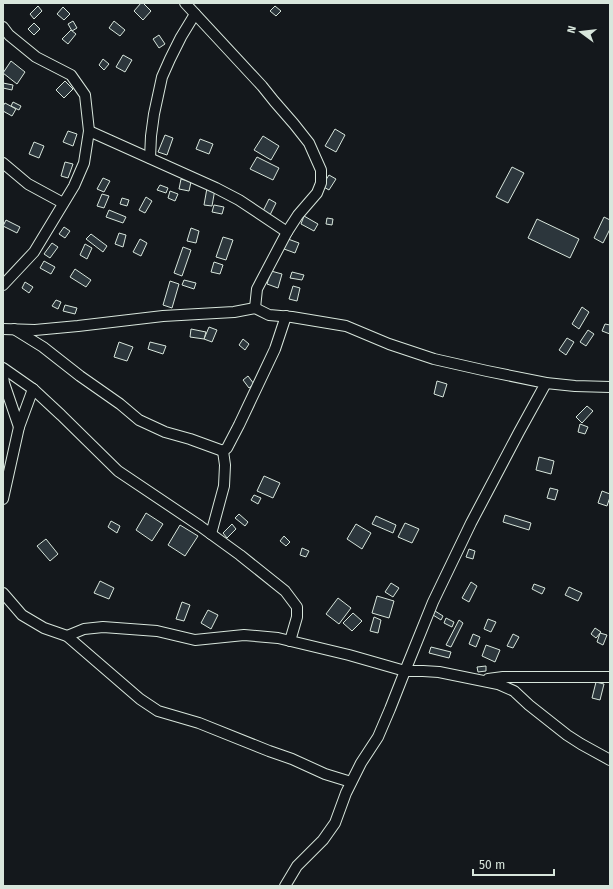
<svg xmlns="http://www.w3.org/2000/svg" width="613" height="889" viewBox="0 0 613 889" font-family="'Fira Sans',sans-serif">
<style>
.building{fill:#2c363c;stroke:#d8e6dc}
.lines{fill:none;stroke-linecap:round;stroke-linejoin:round}
.minor-casing{stroke:#d8e6dc;stroke-width:12}
.minor{stroke:#14181c;stroke-width:10}
</style>
<rect width="100%" height="100%" fill="#14181c"/>
<!-- building -->
<g class="building">
<polygon points="141,3 143,3 151,11 143,20 134,11"/>
<polygon points="38,6 42,11 34,19 30,14"/>
<polygon points="275,6 281,11 276,16 270,11"/>
<polygon points="63,7 70,14 64,20 57,14"/>
<polygon points="73,21 77,28 72,31 68,24"/>
<polygon points="114,21 125,30 120,36 109,28"/>
<polygon points="34,23 40,29 34,35 28,29"/>
<polygon points="71,30 76,34 68,44 62,39"/>
<polygon points="159,35 165,44 159,48 153,39"/>
<polygon points="123,55 132,60 125,72 116,67"/>
<polygon points="103,59 109,64 104,70 99,65"/>
<polygon points="11,61 25,72 17,84 3,73"/>
<polygon points="65,81 73,89 64,98 56,90"/>
<polygon points="3,83 13,85 12,90 3,88"/>
<polygon points="13,102 21,106 19,110 11,106"/>
<polygon points="5,103 16,109 12,116 3,111 3,106"/>
<polygon points="335,129 345,135 336,152 325,146"/>
<polygon points="68,131 77,134 73,146 63,142"/>
<polygon points="165,135 173,138 167,155 158,152"/>
<polygon points="263,136 279,146 271,160 254,150"/>
<polygon points="200,139 213,144 209,154 196,149"/>
<polygon points="34,142 44,146 39,158 29,154"/>
<polygon points="257,157 279,168 273,180 250,169"/>
<polygon points="65,162 73,164 68,178 61,176"/>
<polygon points="512,167 524,173 508,203 496,197"/>
<polygon points="329,175 336,179 329,190 322,186"/>
<polygon points="103,178 110,181 104,192 97,189"/>
<polygon points="181,179 191,182 189,191 179,189"/>
<polygon points="160,185 168,188 166,193 157,190"/>
<polygon points="207,188 215,189 212,206 204,205"/>
<polygon points="170,191 178,194 175,201 168,198"/>
<polygon points="102,194 109,196 104,208 97,206"/>
<polygon points="146,197 152,201 145,213 139,210"/>
<polygon points="122,198 129,200 127,206 120,204"/>
<polygon points="269,199 276,203 270,215 263,211"/>
<polygon points="214,205 224,207 222,214 212,212"/>
<polygon points="109,210 126,217 123,223 106,217"/>
<polygon points="304,216 318,224 314,231 301,224"/>
<polygon points="604,217 610,220 610,229 603,243 594,238"/>
<polygon points="327,218 333,219 332,225 326,224"/>
<polygon points="537,219 579,239 570,258 528,238"/>
<polygon points="6,220 20,227 17,233 3,226"/>
<polygon points="64,227 70,231 65,238 59,234"/>
<polygon points="191,228 199,231 196,243 187,241"/>
<polygon points="119,233 126,235 123,247 115,244"/>
<polygon points="91,234 107,246 103,252 86,239"/>
<polygon points="223,237 233,240 226,260 216,257"/>
<polygon points="140,239 147,243 141,256 133,252"/>
<polygon points="288,239 299,243 295,253 284,249"/>
<polygon points="52,243 58,247 50,258 44,254"/>
<polygon points="85,244 92,248 87,259 80,255"/>
<polygon points="183,247 191,250 182,276 174,273"/>
<polygon points="44,261 55,267 51,274 40,268"/>
<polygon points="214,262 223,265 220,274 211,272"/>
<polygon points="75,269 91,280 86,287 70,277"/>
<polygon points="271,271 282,274 278,288 267,284"/>
<polygon points="292,272 304,275 302,280 290,278"/>
<polygon points="184,280 196,283 194,289 182,285"/>
<polygon points="170,281 179,284 172,308 163,305"/>
<polygon points="25,282 33,287 29,293 22,288"/>
<polygon points="293,286 300,288 297,301 289,299"/>
<polygon points="56,300 61,302 58,309 52,306"/>
<polygon points="65,305 77,308 75,314 63,311"/>
<polygon points="582,307 589,312 579,329 572,324"/>
<polygon points="605,324 610,325 610,334 602,331"/>
<polygon points="209,327 217,330 212,342 204,339"/>
<polygon points="191,329 206,332 204,339 190,337"/>
<polygon points="588,330 594,334 586,346 580,342"/>
<polygon points="567,338 574,342 566,355 559,350"/>
<polygon points="243,339 249,344 245,350 239,345"/>
<polygon points="119,342 133,347 127,361 114,357"/>
<polygon points="150,342 166,346 163,354 148,349"/>
<polygon points="248,376 254,384 249,388 243,380"/>
<polygon points="437,381 447,384 443,397 434,394"/>
<polygon points="587,406 593,411 582,423 576,417"/>
<polygon points="580,424 588,427 585,434 578,432"/>
<polygon points="539,457 554,461 551,474 536,470"/>
<polygon points="264,476 280,483 273,498 257,491"/>
<polygon points="550,488 558,490 555,500 547,498"/>
<polygon points="602,491 610,494 610,497 607,506 598,503"/>
<polygon points="254,495 261,498 258,504 251,500"/>
<polygon points="146,513 163,524 152,541 136,530"/>
<polygon points="239,514 248,522 245,526 235,518"/>
<polygon points="505,515 531,523 529,530 503,522"/>
<polygon points="376,516 396,525 393,533 372,524"/>
<polygon points="111,521 120,526 117,533 108,527"/>
<polygon points="405,523 419,529 412,543 398,537"/>
<polygon points="232,524 236,529 227,538 223,533"/>
<polygon points="356,524 371,533 362,549 347,539"/>
<polygon points="180,525 198,536 185,556 168,545"/>
<polygon points="284,536 290,542 286,546 280,541"/>
<polygon points="46,539 58,554 50,561 37,546"/>
<polygon points="302,548 309,551 306,557 300,555"/>
<polygon points="469,549 475,551 473,559 466,557"/>
<polygon points="100,581 114,588 109,599 94,593"/>
<polygon points="471,582 477,586 469,602 462,598"/>
<polygon points="391,583 399,588 393,597 385,592"/>
<polygon points="534,584 545,588 542,594 532,589"/>
<polygon points="569,587 582,593 578,601 565,595"/>
<polygon points="377,596 394,601 389,618 372,613"/>
<polygon points="338,598 351,608 339,624 326,614"/>
<polygon points="182,602 190,605 184,621 176,619"/>
<polygon points="208,610 218,615 211,629 201,623"/>
<polygon points="435,611 443,616 441,620 433,615"/>
<polygon points="353,613 362,621 352,631 343,623"/>
<polygon points="374,617 381,620 378,633 370,631"/>
<polygon points="446,618 454,622 452,627 444,623"/>
<polygon points="488,619 496,622 491,632 484,629"/>
<polygon points="459,620 463,623 451,647 446,645"/>
<polygon points="595,628 601,632 596,638 591,634"/>
<polygon points="600,633 607,635 603,645 597,642"/>
<polygon points="473,634 480,637 476,647 469,644"/>
<polygon points="513,634 519,637 513,648 507,646"/>
<polygon points="486,645 500,650 495,662 482,656"/>
<polygon points="431,647 451,652 449,658 429,653"/>
<polygon points="486,666 486,671 478,672 477,667"/>
<polygon points="596,682 604,684 600,700 592,698"/>
</g>
<g class="lines">
<defs>
<g id="minor">
<polyline points="185,3 262,86 274,101 294,124 309,143 321,170 321,183 317,193 298,215 287,232 257,289 255,308"/>
<polyline points="3,27 9,35 36,57 71,75 85,95 89,131 84,163 74,186 34,252 3,285"/>
<polyline points="89,131 216,188 239,200 287,232"/>
<polyline points="150,158 151,136 154,114 162,77 170,59 181,37 195,14"/>
<polyline points="3,163 28,184 63,203"/>
<polyline points="3,329 35,330 78,326 163,316 234,312 255,308 269,315 292,317 346,326 389,344 434,359 487,371 546,383 575,386 610,387"/>
<polyline points="14,329 43,347 80,376 120,404 139,420 165,432 190,439 223,451"/>
<polyline points="3,368 33,389 61,415 118,471 200,526 240,555 285,591 297,607 297,617 290,641"/>
<polyline points="3,376 4,383 19,427"/>
<polyline points="223,451 227,448 239,425 275,349 286,316"/>
<polyline points="3,499 19,427 33,389"/>
<polyline points="211,534 224,486 225,465 223,451"/>
<polyline points="3,593 22,615 44,628 67,636 140,699 158,711 199,723 269,751 292,759 325,774 351,782"/>
<polyline points="67,636 84,629 103,627 157,631 195,640 244,635 278,638 349,655 405,671 423,671 439,672 498,684 514,691 529,705 567,735 581,744 610,760"/>
<polyline points="488,679 503,677 610,677"/>
<polyline points="285,886 297,866 323,840 335,823 346,793 361,763 378,737 390,709 405,671 433,602 471,523 519,432 546,383"/>
</g>
</defs>
<!-- minor casing -->
<use href="#minor" class="minor-casing"/>
<!-- minor -->
<use href="#minor" class="minor"/>
</g>
<!-- border -->
<rect width="613" height="889" fill="none" stroke="#d8e6dc" stroke-width="8"/>
<!-- north arrow -->
<g transform="translate(581 32) rotate(285)" stroke="#14181c" stroke-width="3" paint-order="stroke">
<path d="M0-3L7 15L0 10L-7 15Z" fill="#d8e6dc"/>
<text y="-6" font-size="11" font-weight="bold" text-anchor="middle" fill="#d8e6dc">N</text>
</g>
<!-- scale -->
<path d="M473 869v6h81v-6" fill="none" stroke="#d8e6dc" stroke-width="2"/>
<text x="479" y="869" font-size="12" fill="#d8e6dc" stroke="#14181c" stroke-width="3" paint-order="stroke">50 m</text>
</svg>
